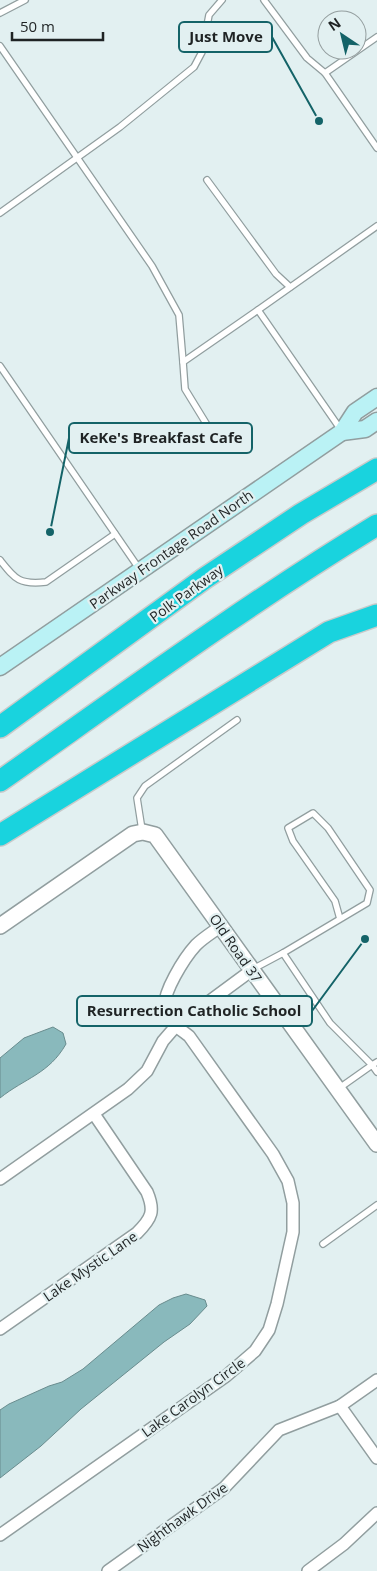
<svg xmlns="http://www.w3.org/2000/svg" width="377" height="1571" viewBox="0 0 377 1571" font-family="'Open Sans',sans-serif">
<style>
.water{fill:#89b9bc;stroke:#698c8e}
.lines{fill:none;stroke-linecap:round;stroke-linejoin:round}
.service-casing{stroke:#919e9f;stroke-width:8}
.minor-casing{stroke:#919e9f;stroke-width:14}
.tertiary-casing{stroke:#919e9f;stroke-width:18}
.secondary-casing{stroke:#919e9f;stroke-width:19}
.motorway-casing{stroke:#c9caca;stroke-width:24}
.service{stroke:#fff;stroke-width:5.5}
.minor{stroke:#fff;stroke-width:11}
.tertiary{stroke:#fff;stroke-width:15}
.secondary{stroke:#baf2f5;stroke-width:16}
.motorway{stroke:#19d3de;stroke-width:21}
.labels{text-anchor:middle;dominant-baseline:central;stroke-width:4.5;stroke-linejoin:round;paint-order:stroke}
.street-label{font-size:14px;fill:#1f2324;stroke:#e2f0f1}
.leader{fill:none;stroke:#146368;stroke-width:2}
.callout-dot{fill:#146368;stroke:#e2f0f1;stroke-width:2}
.callout{fill:#e2f0f1;stroke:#146368;stroke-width:2}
.callout-label{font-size:15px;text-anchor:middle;font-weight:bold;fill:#1f2324}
</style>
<rect width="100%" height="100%" fill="#e2f0f1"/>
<!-- water -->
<g class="water">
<path d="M53 1027 63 1033 66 1044C49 1074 25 1078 0 1098V1058L24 1038Z"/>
<polygon points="186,1294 205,1300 207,1306 190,1324 164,1342 81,1409 41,1446 0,1478 0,1410 9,1404 49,1386 62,1382 83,1369 159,1305 173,1298"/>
</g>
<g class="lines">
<defs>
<g id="service">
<polyline points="264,0 307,58 325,73"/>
<polyline points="0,13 25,0"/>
<polyline points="377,37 325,73 377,148"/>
<polyline points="0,46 152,266 179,315 183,362"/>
<polyline points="207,180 276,274 290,287"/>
<polyline points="0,213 120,127 194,67 202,52 209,15 222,0"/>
<polyline points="0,366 140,570"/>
<polyline points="341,430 258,310 377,226"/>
<polyline points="212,433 185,389 183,362 258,310"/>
<path d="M0 560C15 579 19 585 46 582L115 534"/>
<polyline points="142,830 137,798 145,786 237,720"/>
<polyline points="283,953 330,1023 372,1065 377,1062"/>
<polyline points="253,969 283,953 367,903 370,890 328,828 313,813 288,828 293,841 335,901 340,919"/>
<polyline points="338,1089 372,1065 377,1072"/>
<polyline points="323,1244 377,1205"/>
</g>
<g id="minor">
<polyline points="0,1179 128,1089 147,1071 163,1041 176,1026 252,970"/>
<path d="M0 1329 137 1233C152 1218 155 1211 147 1192L94 1114"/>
<polyline points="340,1406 377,1458"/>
<path d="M0 1535 226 1376 255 1351 269 1330 277 1304 293 1232V1203L288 1181 273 1154 189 1036C180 1029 168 1022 165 1010 161 994 185 957 196 945 203 938 213 932 221 926"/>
<polyline points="108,1571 224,1488 279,1430 340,1406 377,1380"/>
<polyline points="308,1571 344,1544 377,1513"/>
</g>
<polyline id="tertiary" points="0,926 133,834 143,832 155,835 377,1144"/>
<g id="secondary">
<polyline points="342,432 365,429 377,421"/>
<polyline points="0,667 342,432 355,412 377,397"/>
</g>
<g id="motorway">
<polyline points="0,727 205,578 301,514 377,469"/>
<path d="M0 781C124 694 247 604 377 525"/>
<polyline points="0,835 329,632 377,615"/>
</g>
</defs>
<!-- service casing -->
<use href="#service" class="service-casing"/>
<!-- minor casing -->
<use href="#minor" class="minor-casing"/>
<!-- tertiary casing -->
<use href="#tertiary" class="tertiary-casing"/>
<!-- secondary casing -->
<use href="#secondary" class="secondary-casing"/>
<!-- motorway casing -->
<use href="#motorway" class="motorway-casing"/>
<!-- service -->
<use href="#service" class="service"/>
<!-- minor -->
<use href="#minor" class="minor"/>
<!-- tertiary -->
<use href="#tertiary" class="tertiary"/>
<!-- secondary -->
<use href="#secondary" class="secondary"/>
<!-- motorway -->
<use href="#motorway" class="motorway"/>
</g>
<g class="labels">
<!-- street labels -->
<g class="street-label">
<text transform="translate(171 549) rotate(-35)">Parkway Frontage Road North</text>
<text transform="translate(186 593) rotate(-36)">Polk Parkway</text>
<text transform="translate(236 948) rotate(55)">Old Road 37</text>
<text transform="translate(90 1266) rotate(-35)">Lake Mystic Lane</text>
<text transform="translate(193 1397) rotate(-36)">Lake Carolyn Circle</text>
<text transform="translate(182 1517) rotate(-36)">Nighthawk Drive</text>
</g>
</g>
<!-- callouts -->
<path class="leader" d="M319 121L272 37M50 532L69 438M365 939L312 1011"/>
<g class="callout-dot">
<circle cx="319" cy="121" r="5"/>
<circle cx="50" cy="532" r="5"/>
<circle cx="365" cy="939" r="5"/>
</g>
<g class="callout">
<rect x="179" y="22" width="93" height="30" rx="5"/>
<rect x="69" y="423" width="183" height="30" rx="5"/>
<rect x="77" y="996" width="235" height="30" rx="5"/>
</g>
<g class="callout-label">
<text x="226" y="42">Just Move</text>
<text x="161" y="443">KeKe's Breakfast Cafe</text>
<text x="194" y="1016">Resurrection Catholic School</text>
</g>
<!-- north arrow -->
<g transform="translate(342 35) rotate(325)"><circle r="24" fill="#e2f0f1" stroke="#949e9f"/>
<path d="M0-4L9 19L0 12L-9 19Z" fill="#146368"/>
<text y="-8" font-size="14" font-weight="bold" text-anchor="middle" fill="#1f2324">N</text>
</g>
<!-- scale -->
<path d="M12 32v8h91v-8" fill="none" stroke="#1f2324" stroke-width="2.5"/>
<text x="20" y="32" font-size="15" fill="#1f2324" stroke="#e2f0f1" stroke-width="4" paint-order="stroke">50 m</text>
</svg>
